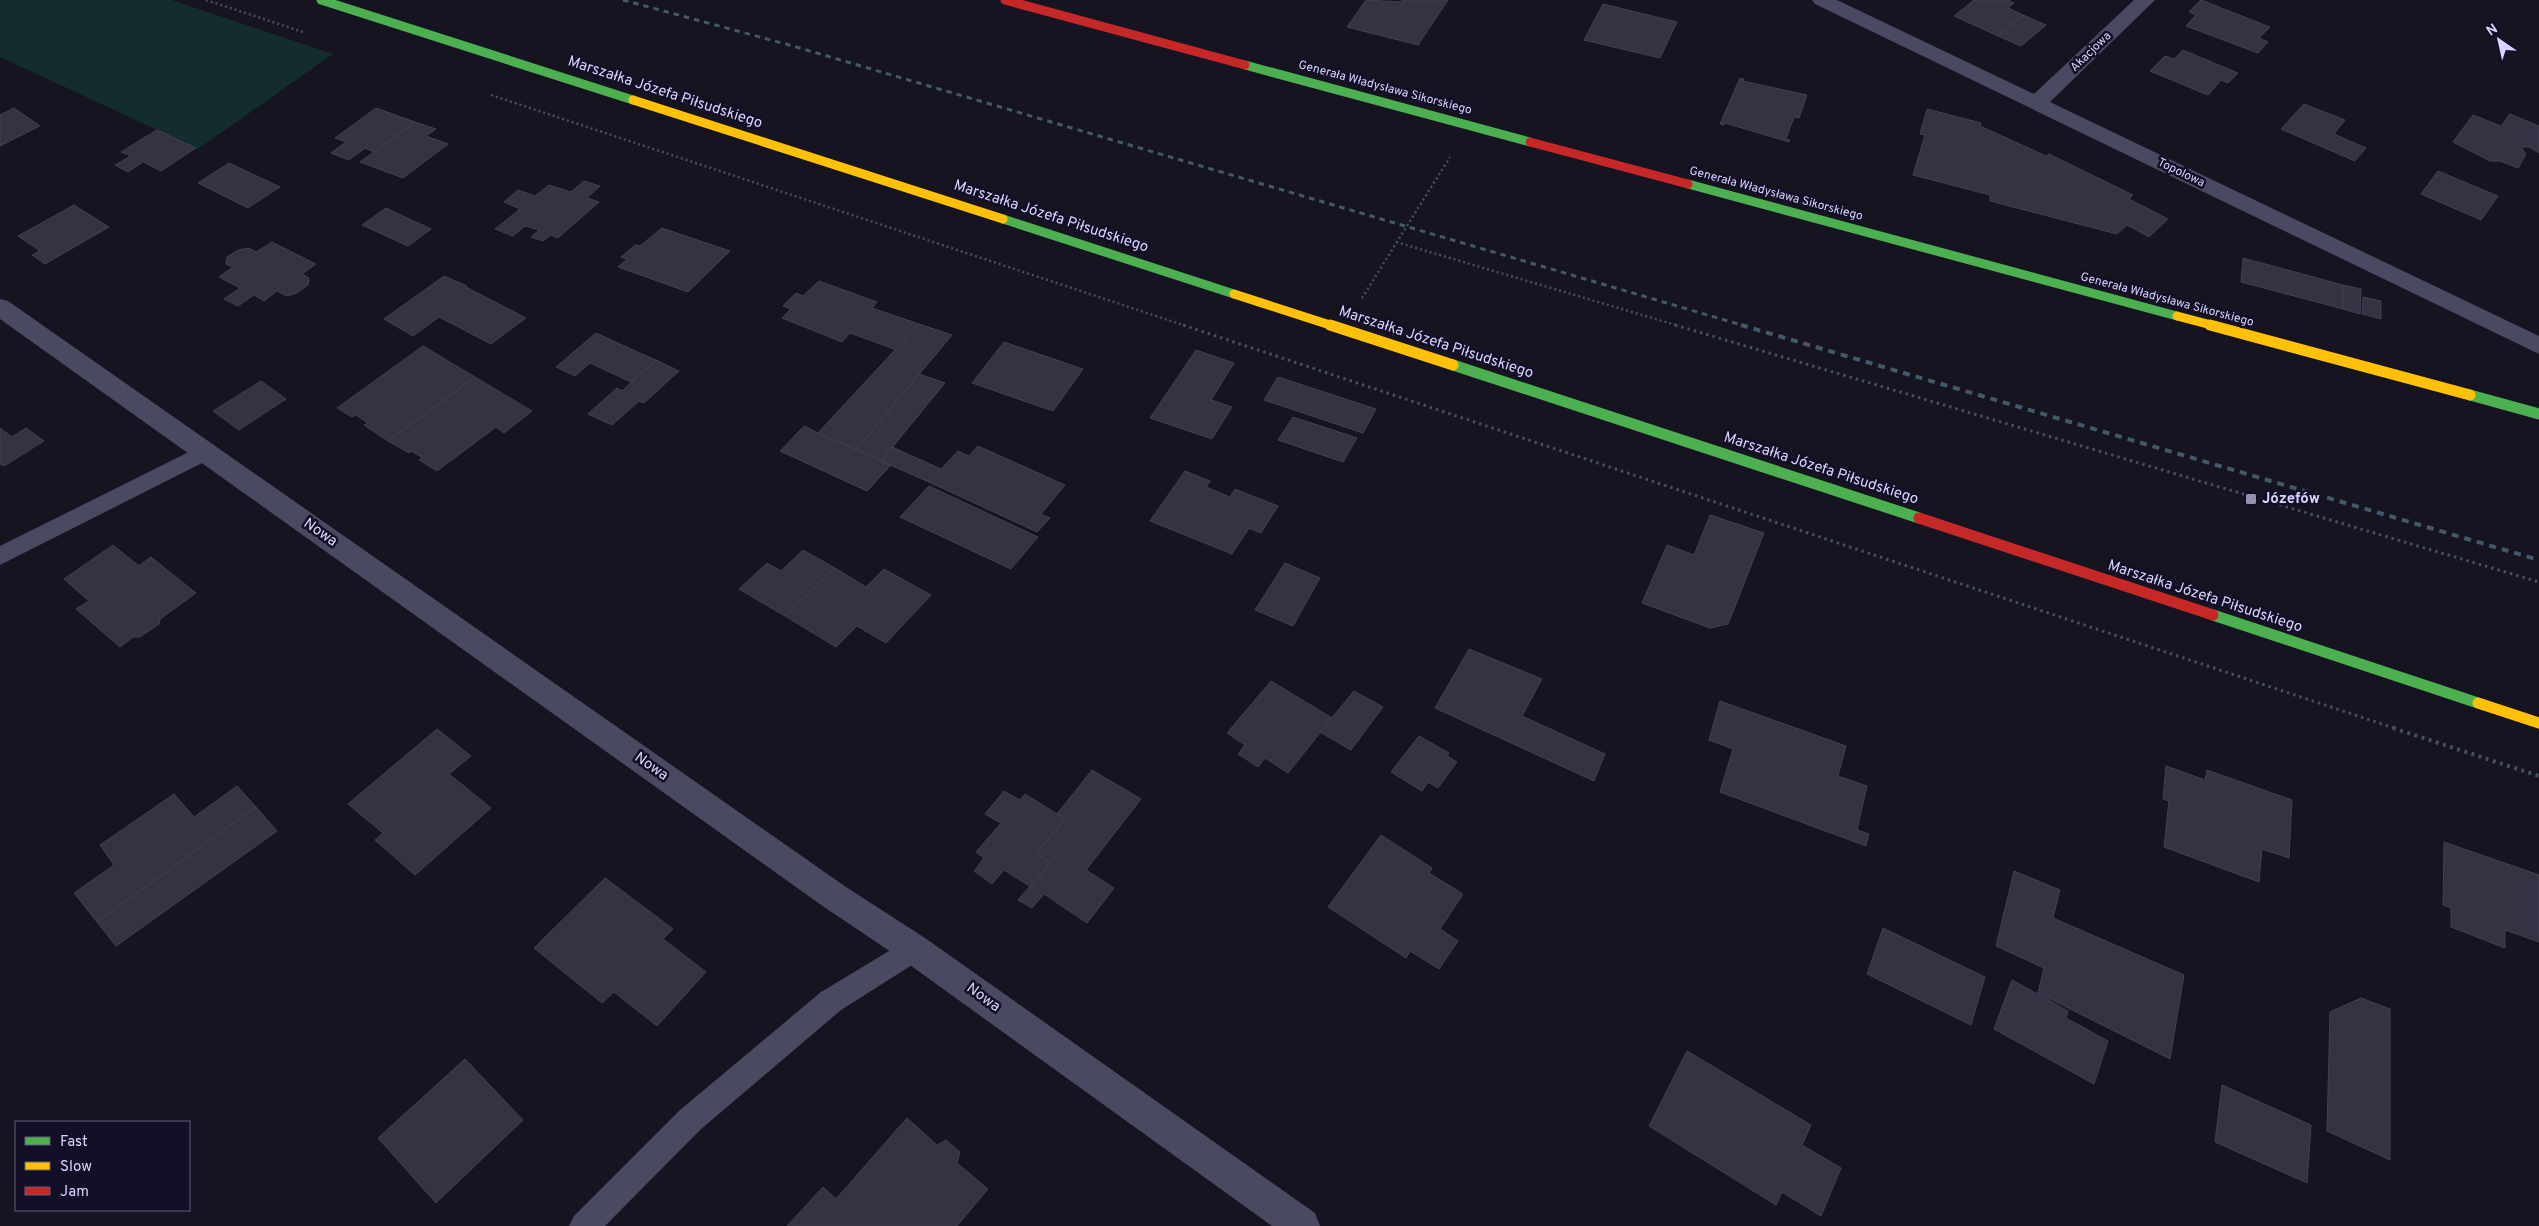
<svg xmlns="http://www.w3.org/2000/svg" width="2539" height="1226" viewBox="0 0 2539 1226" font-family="Overpass,sans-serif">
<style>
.green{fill:#132c2d}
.building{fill:#343243;stroke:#433f54}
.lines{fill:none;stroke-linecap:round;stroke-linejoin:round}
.path-far2{stroke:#44505f;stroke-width:2.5;stroke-dasharray:2 3;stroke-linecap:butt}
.path-far1{stroke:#44505f;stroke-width:3;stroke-dasharray:2.5 4;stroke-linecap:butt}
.path{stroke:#44505f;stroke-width:4;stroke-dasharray:3 4.5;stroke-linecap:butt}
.lane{fill:#4a4962;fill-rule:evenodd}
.street{fill:#4a4962;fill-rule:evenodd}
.fast-far1{stroke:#4caf50;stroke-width:9}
.fast{stroke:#4caf50;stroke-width:11}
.slow-far1{stroke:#ffc107;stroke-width:9}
.slow{stroke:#ffc107;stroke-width:11}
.jam-far1{stroke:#c62828;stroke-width:9}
.jam{stroke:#c62828;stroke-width:11}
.rail-far1{stroke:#43596b;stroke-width:3;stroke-dasharray:5.5 5;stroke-linecap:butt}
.rail{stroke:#43596b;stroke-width:4;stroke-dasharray:7 6;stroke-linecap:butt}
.poi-dot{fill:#9591b1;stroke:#130f26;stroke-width:2}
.labels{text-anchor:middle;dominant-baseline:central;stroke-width:5;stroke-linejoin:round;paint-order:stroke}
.far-street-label{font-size:12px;fill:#d9d4ff;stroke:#130f26}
.street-label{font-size:15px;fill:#d9d4ff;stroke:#130f26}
.poi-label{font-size:15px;font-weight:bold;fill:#d9d4ff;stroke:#130f26;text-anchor:start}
</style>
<rect width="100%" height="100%" fill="#161421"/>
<!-- green -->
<polygon class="green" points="0,0 172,0 333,54 198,149 0,57"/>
<!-- building -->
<g class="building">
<polygon points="1366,0 1401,2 1402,0 1448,0 1418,45 1347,27"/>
<polygon points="1974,0 2008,0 2014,3 2008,8 2023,15 1998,36 1954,16"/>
<polygon points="2201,0 2270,27 2259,38 2268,42 2258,53 2186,26 2196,15 2189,12"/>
<polygon points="1603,4 1677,22 1660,58 1584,40"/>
<polygon points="2023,15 2046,25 2021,46 1998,36"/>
<polygon points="2183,50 2238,73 2228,83 2221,80 2208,95 2150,71 2165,56 2174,59"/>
<polygon points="1740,78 1744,79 1743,81 1807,95 1799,118 1794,117 1786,139 1790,140 1789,142 1725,123 1724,125 1720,124"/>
<polygon points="2304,104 2345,120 2334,134 2366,148 2355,161 2281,129"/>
<polygon points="14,108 40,126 0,146 0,115"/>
<polygon points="376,108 415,122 374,152 365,148 349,160 331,153 346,142 335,138"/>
<polygon points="1927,109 1981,123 1980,126 2046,156 2049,154 2133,195 2129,199 2168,219 2149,237 2127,225 2117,234 1990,201 1990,195 1913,175 1925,135 1920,134"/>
<polygon points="2510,114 2539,126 2539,153 2529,147 2521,147 2526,154 2518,168 2500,161 2490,161 2453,142 2473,115 2501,126"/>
<polygon points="415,122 436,129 426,136 448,144 403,178 360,162"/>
<polygon points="157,130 196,148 161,171 143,162 128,172 115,165 131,156 121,152"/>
<polygon points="229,163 280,187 248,208 198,183"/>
<polygon points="2438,171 2498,196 2481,220 2421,194"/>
<polygon points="584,181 600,186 587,198 599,202 558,238 551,235 543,241 531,237 539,230 525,226 513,236 495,229 520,209 504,202 518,190 535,196 549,185 571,192"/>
<polygon points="74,205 109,227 45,264 32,255 40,251 18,236"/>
<polygon points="386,208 431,229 408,246 362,225"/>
<polygon points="662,228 730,251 688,292 618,267 627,259 621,257 635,245 640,246"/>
<polygon points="272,242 316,264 302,274 309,278 308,285 297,293 287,296 277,291 264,301 254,295 238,306 224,299 240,288 219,277 233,267 226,264 227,257 238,250 249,248 256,252"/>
<polygon points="2243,258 2343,285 2343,309 2241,282"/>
<polygon points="444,276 467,286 466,287 526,318 491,344 439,317 413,336 384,319"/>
<polygon points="819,281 877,302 872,308 919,324 897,350 850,333 842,342 782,318 791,309 783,306 796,293 803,296"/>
<polygon points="2343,285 2361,289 2360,314 2343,309"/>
<polygon points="2363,297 2381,301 2381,319 2362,314"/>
<polygon points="919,324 952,335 856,450 818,433"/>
<polygon points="596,333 633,350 656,360 631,382 590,363 575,376 556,367"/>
<polygon points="1004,342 1083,369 1053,411 972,383"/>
<polygon points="423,346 475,377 388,441 364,425 368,423 356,415 352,417 337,408"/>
<polygon points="1196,350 1234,363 1211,400 1232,407 1212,439 1150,418"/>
<polygon points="656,360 679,371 644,403 639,401 612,425 588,414 617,388 622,391"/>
<polygon points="919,374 945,383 881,461 856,450"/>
<polygon points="475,377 532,411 504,433 496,427 437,471 419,460 423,458 411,451 409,453 388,441"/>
<polygon points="1278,377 1376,409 1363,433 1264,400"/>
<polygon points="261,381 286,399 239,430 213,411"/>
<polygon points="1293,417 1357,438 1343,462 1278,440"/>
<polygon points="804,426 818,433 891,465 867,491 780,451"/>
<polygon points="0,428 12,437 26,428 44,441 4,466 0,464"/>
<polygon points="978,446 1065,485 1041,514 1050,518 1037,532 929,482 958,451 969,456"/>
<polygon points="892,447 941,469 929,482 881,461"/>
<polygon points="1185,471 1210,481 1206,487 1230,497 1235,489 1278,506 1261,533 1249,528 1232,554 1150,521"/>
<polygon points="929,486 1038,537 1011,569 900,517"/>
<polygon points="1710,515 1764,533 1728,624 1710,628 1642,603 1667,545 1694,555"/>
<polygon points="113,545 139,566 151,557 196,593 160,619 159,624 140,637 133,637 120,647 76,609 89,601 64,579"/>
<polygon points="803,550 835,568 785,616 739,589 767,563 781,571"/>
<polygon points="1285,563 1320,578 1293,626 1255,610"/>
<polygon points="835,568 866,587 884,569 931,595 886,643 857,626 836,647 785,616"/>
<polygon points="1469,649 1542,679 1522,716 1605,754 1594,781 1435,708"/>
<polygon points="1271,681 1332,718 1288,773 1265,758 1258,767 1238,754 1245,745 1227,733"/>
<polygon points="1354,691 1383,707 1351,750 1320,732"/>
<polygon points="1720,701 1846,746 1838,776 1867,786 1857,830 1869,834 1866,846 1720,792 1733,749 1709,740"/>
<polygon points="437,729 471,756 449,774 491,808 415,875 375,840 383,833 348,804"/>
<polygon points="1419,736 1449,753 1447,756 1457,762 1438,788 1428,782 1422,791 1391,772"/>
<polygon points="2166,766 2205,780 2207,770 2292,800 2289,858 2262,849 2259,882 2164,847 2169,801 2163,799"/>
<polygon points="1092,770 1141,799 1086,870 1114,888 1087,923 1044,894 1032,908 1018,900 1050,863 1036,854 1065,819 1057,814"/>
<polygon points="237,786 256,807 97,922 74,893 114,865 100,845 174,794 194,817"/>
<polygon points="1004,791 1020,800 1025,794 1065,819 1036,854 1050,863 1031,887 1004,870 992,884 974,871 984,858 976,852 1001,823 985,814"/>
<polygon points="256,807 277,831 116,946 97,922"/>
<polygon points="1381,835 1432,868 1429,873 1463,894 1440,929 1458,941 1439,969 1410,951 1406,958 1328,907"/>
<polygon points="2444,842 2539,875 2539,942 2505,930 2505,948 2451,927 2451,908 2443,905"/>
<polygon points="2014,871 2060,890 2053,918 2184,975 2170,1059 2038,993 2044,968 1996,946"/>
<polygon points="605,878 673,929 663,939 706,972 657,1026 614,992 602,1003 534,948"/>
<polygon points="1883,928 1985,977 1971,1025 1867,974"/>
<polygon points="2012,980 2068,1011 2066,1018 2108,1041 2094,1084 1994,1029"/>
<polygon points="2361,998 2390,1009 2390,1160 2327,1131 2330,1012"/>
<polygon points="1687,1051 1811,1125 1802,1145 1841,1168 1821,1216 1782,1192 1776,1205 1649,1126"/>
<polygon points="465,1059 523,1120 436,1203 378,1138"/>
<polygon points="2222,1085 2311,1125 2307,1183 2215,1142"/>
<polygon points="907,1118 937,1145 946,1140 960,1152 957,1163 988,1189 957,1226 787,1226 823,1187 836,1199"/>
</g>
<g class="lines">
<!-- path-far2 -->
<g class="path-far2">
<polyline points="206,0 303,32"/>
<polyline points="491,95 1186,326"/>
<polyline points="1396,242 1679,326"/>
<polyline points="1362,298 1450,157"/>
</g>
<!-- path-far1 -->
<g class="path-far1">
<polyline points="1183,325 2397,729"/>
<polyline points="1675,325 2539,582"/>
</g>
<!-- path -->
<polyline class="path" points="2393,728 2539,776"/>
<!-- lane -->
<g class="lane">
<polygon points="205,444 212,446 215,452 212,458 0,565 0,546"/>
<polygon points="914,936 923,940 927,949 923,958 841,1010 700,1130 605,1226 569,1226 574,1216 680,1110 821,992"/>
</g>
<!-- street -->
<g class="street">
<polygon points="1812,0 1837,0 2034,94 2134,0 2155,0 2050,102 2539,336 2539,354 1815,4"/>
<polygon points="0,299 8,301 846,887 925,938 1315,1213 1320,1226 1272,1226 903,960 824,907 0,319"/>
</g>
<!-- fast-far1 -->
<g class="fast-far1">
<polyline points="321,0 633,100"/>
<polyline points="1245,65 1530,142"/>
<polyline points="1688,184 2177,316"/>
<polyline points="1003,219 1234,294"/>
</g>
<!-- fast -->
<g class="fast">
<polyline points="1453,365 1919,518"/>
<polyline points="2470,395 2539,414"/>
<polyline points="2213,615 2478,703"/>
</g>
<!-- slow-far1 -->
<g class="slow-far1">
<polyline points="633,100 1003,219"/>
<polyline points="1234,294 1333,326"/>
<polyline points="2177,316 2215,326"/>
</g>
<!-- slow -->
<g class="slow">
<polyline points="1330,325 1453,365"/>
<polyline points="2210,325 2470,395"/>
<polyline points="2478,703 2539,723"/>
</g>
<!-- jam-far1 -->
<g class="jam-far1">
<polyline points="1005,0 1245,65"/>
<polyline points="1530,142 1688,184"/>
</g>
<!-- jam -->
<polyline class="jam" points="1919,518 2213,615"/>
<!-- rail-far1 -->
<polyline class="rail-far1" points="623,0 793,46 1745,326"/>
<!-- rail -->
<polyline class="rail" points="1741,325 2539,560"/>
</g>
<!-- markers -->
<rect class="poi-dot" x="2245" y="493" width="12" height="12" rx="2.5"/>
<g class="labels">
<!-- far-street labels -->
<g class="far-street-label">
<text transform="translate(2091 52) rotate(-44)">Akacjowa</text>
<text transform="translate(1385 88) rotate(15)">Generała Władysława Sikorskiego</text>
<text transform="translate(2181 173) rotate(26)">Topolowa</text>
<text transform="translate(1776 194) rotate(15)">Generała Władysława Sikorskiego</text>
<text transform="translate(2167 300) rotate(15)">Generała Władysława Sikorskiego</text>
</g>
<!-- street labels -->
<g class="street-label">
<text transform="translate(665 93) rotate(18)">Marszałka Józefa Piłsudskiego</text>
<text transform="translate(1051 217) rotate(18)">Marszałka Józefa Piłsudskiego</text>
<text transform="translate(1436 343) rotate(18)">Marszałka Józefa Piłsudskiego</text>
<text transform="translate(1821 469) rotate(18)">Marszałka Józefa Piłsudskiego</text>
<text transform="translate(320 533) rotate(35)">Nowa</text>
<text transform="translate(2205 597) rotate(18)">Marszałka Józefa Piłsudskiego</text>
<text transform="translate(651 767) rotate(35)">Nowa</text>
<text transform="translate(983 998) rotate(36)">Nowa</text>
</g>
<!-- poi labels -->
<g class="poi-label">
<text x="2262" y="499">Józefów</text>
</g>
</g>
<!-- legend -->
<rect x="15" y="1121" width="175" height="90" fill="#130f26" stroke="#625e7d"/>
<rect x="25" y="1137" width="25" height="8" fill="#4caf50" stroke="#625e7d"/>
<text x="60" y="1146" font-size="15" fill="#d9d4ff">Fast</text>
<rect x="25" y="1162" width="25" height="8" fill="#ffc107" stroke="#625e7d"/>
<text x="60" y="1171" font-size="15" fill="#d9d4ff">Slow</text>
<rect x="25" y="1187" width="25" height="8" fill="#c62828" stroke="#625e7d"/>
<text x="60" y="1196" font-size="15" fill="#d9d4ff">Jam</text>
<!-- north arrow -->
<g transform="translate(2499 40) rotate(326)" stroke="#130f26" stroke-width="4" paint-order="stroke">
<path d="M0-4L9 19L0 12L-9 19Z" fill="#d9d4ff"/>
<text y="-8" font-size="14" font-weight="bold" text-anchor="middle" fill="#d9d4ff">N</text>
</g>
</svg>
